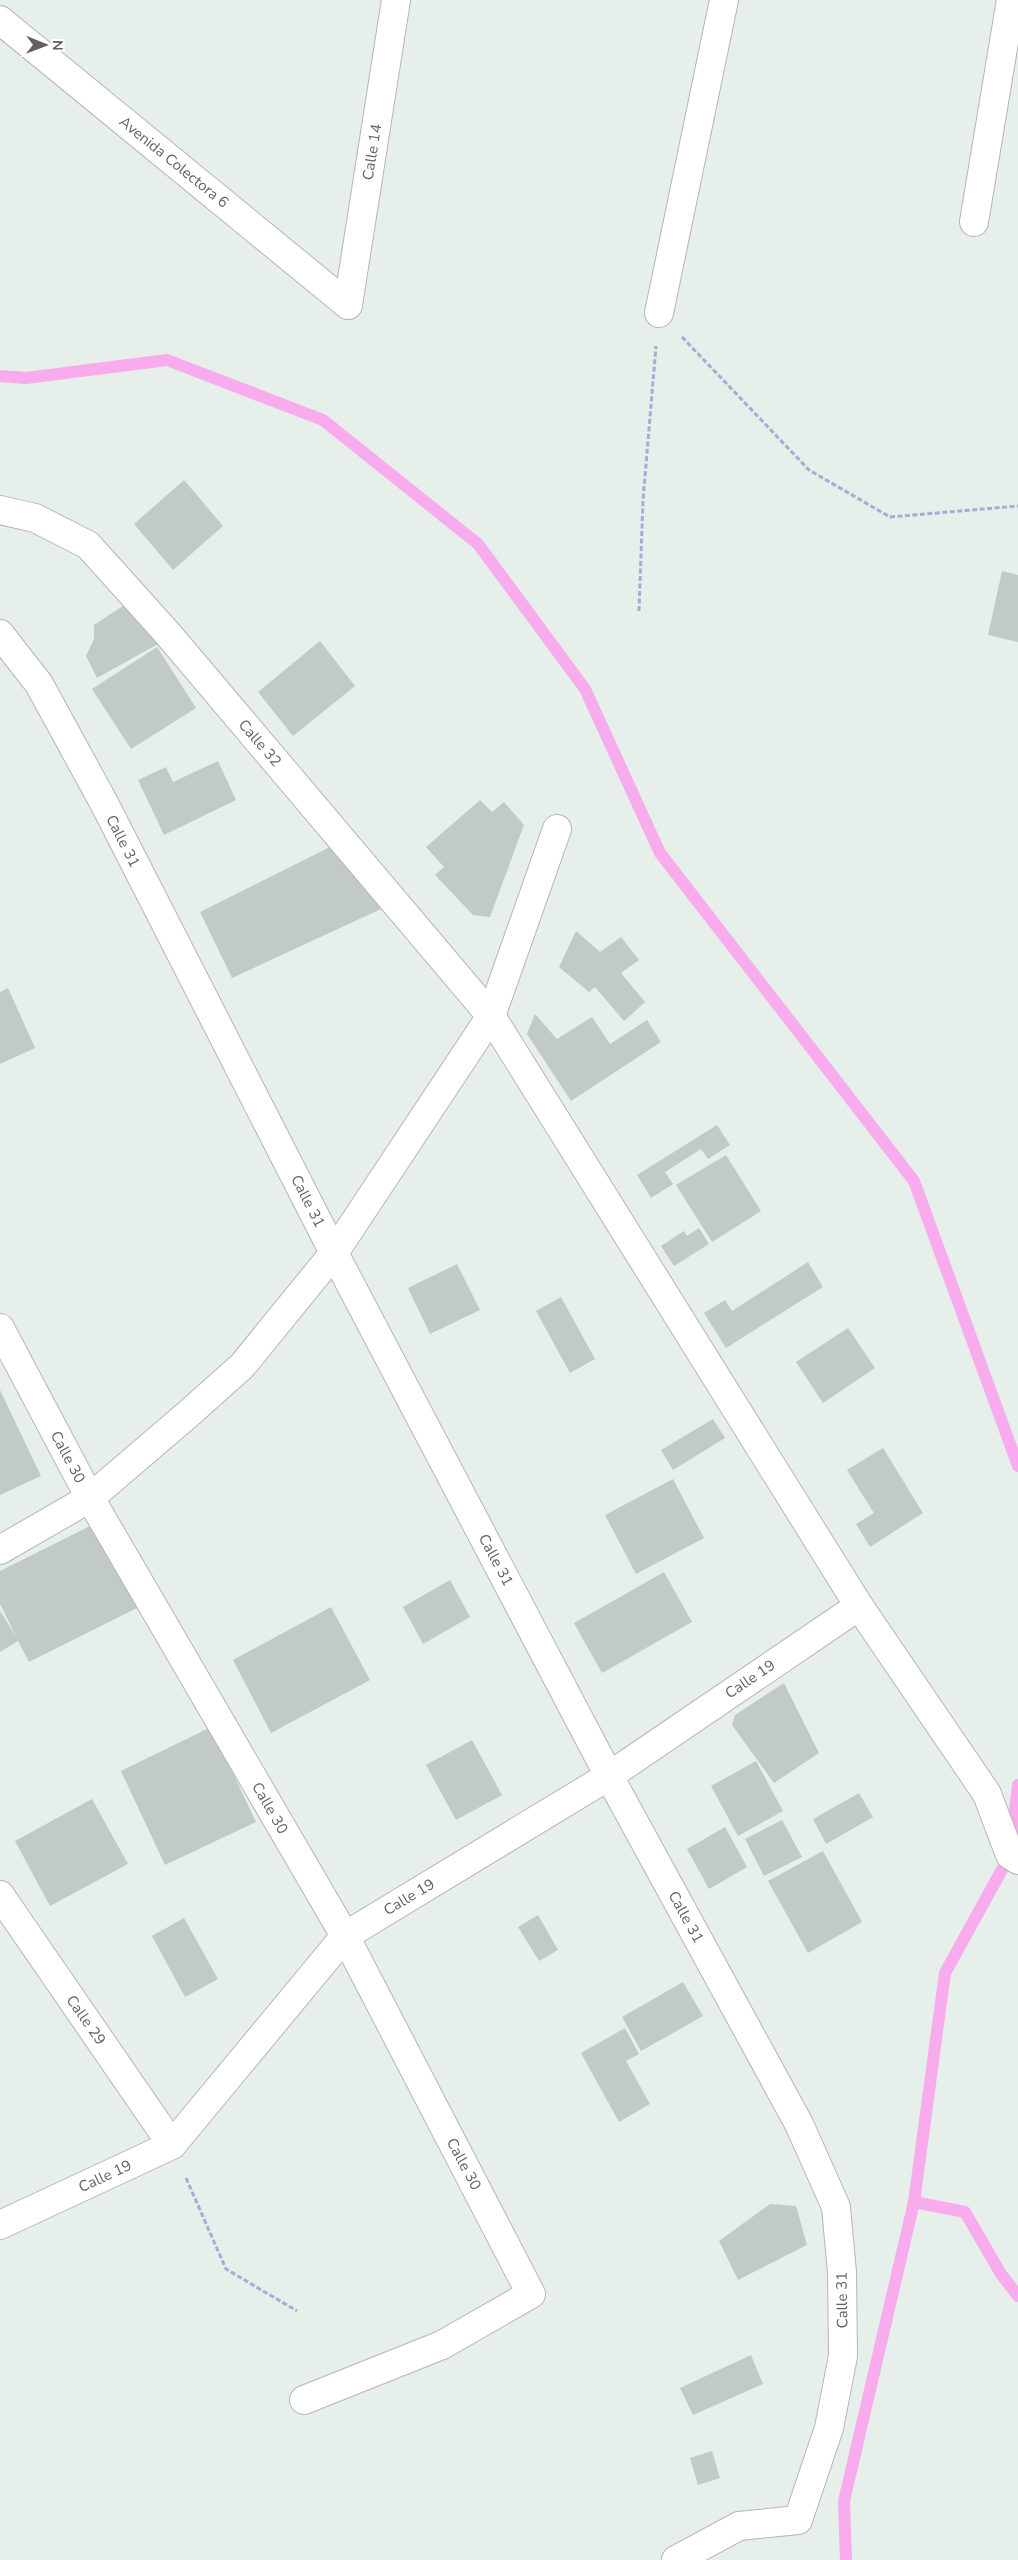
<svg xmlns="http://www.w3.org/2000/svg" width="1018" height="2560" viewBox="0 0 1018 2560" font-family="'Nunito Sans',sans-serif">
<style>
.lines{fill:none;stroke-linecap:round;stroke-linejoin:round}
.stream{stroke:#f8aced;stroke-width:12}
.building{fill:#c2cac5}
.minor-casing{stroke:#bab3b7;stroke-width:30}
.path{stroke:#a9aad5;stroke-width:3;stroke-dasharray:5 2.5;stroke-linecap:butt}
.minor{stroke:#fff;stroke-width:28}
.labels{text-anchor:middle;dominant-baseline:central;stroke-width:5;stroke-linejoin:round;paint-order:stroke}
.street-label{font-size:15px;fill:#655e63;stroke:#fff}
</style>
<rect width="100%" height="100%" fill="#e6efea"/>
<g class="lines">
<!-- stream -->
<g class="stream">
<polyline points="0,376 26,378 167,360 323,420 478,544 585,689 660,853 914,1181 1018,1466"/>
<polyline points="914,2202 965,2212 1001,2274 1018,2296"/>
<polyline points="846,2560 844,2501 914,2202 945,1973 1010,1855 1018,1785"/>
</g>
</g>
<!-- building -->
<g class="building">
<polygon points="184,480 223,526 173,570 134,524"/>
<polygon points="1002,571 1018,575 1018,642 988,635"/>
<polygon points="126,604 137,606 158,644 97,678 86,656 94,639 94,625"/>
<polygon points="320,641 355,686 293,736 258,692"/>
<polygon points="157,647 196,708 131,749 92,689"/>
<polygon points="218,761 236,800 164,835 138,780 166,767 173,782"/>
<polygon points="480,800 492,812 504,802 524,825 490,917 473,915 435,875 444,867 426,847"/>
<polygon points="330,847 381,909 232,978 200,912"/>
<polygon points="576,931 600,952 621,937 639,960 621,973 645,1002 624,1021 595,987 589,992 559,967"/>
<polygon points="8,988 35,1048 0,1064 0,992"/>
<polygon points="535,1014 557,1039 592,1017 610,1044 647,1020 661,1042 571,1101 527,1034"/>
<polygon points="717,1125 730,1145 708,1159 701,1149 665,1172 673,1184 651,1198 637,1175"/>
<polygon points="726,1155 761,1211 712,1242 676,1185"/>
<polygon points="699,1228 709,1244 674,1266 661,1246 684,1231 687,1236"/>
<polygon points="808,1262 823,1287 726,1348 704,1313 725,1300 732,1311"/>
<polygon points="457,1264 480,1310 430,1334 408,1288"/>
<polygon points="561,1297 595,1359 570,1373 536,1311"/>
<polygon points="848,1328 875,1368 823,1403 796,1362"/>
<polygon points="0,1390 41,1476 0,1495"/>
<polygon points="713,1419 725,1438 673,1470 661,1450"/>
<polygon points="883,1448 923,1513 870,1547 856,1524 874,1513 847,1470"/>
<polygon points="673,1479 704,1538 636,1574 605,1515"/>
<polygon points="96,1523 137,1608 29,1662 18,1641 0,1652 0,1611 17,1638 0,1604 0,1571"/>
<polygon points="664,1572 692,1622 602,1673 574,1623"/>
<polygon points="450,1580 470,1617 423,1644 403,1607"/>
<polygon points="331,1607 370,1680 271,1733 233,1660"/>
<polygon points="784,1683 819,1753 774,1783 732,1725 735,1715"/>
<polygon points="211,1727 256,1822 165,1865 121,1771"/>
<polygon points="472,1740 502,1795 456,1820 426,1765"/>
<polygon points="756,1761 783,1811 738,1836 711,1786"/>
<polygon points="859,1793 873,1817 826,1844 813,1819"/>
<polygon points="92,1799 128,1864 50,1906 15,1841"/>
<polygon points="782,1820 802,1857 764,1876 745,1839"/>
<polygon points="725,1827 747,1867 709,1889 687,1849"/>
<polygon points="823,1851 862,1922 808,1953 768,1881"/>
<polygon points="538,1915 558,1950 539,1961 518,1927"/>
<polygon points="184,1918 218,1979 185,1997 152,1936"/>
<polygon points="683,1982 703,2016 641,2051 622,2017"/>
<polygon points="625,2028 639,2054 626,2061 650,2104 619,2122 581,2053"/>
<polygon points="770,2204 796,2206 807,2245 738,2280 719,2241"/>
<polygon points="751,2355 763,2384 693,2415 680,2388"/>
<polygon points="712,2451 720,2478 698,2485 690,2458"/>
</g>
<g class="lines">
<defs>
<g id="minor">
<polyline points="0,20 348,305"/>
<polyline points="974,222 1011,0"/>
<polyline points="348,305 396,0"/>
<polyline points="659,313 724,0"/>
<polyline points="0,510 35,518 88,545 168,634 491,1016 859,1606 987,1794 1010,1855 1018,1860"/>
<polyline points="0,634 39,684 104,803 334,1253 609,1776 799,2124 836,2207 842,2272 843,2356 829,2428 798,2520 739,2526 676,2560"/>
<polyline points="0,1328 90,1498 345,1936 531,2294 442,2345 304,2400"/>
<polyline points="0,1550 90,1498 187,1415 242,1366 334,1253 491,1016 557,829"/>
<polyline points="0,1895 172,2145"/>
<polyline points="0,2225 172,2145 345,1936 609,1776 859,1606"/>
</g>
</defs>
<!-- minor casing -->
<use href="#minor" class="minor-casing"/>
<!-- path -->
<g class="path">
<polyline points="682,337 809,470 890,517 1018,506"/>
<polyline points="639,611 643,500 656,346"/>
<polyline points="186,2178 226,2269 297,2311"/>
</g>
<!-- minor -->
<use href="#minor" class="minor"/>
</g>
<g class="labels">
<!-- street labels -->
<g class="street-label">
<text transform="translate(372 152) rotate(-81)">Calle 14</text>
<text transform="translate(174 162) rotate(39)">Avenida Colectora 6</text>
<text transform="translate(260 743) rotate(49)">Calle 32</text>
<text transform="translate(123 841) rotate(63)">Calle 31</text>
<text transform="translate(308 1201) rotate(63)">Calle 31</text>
<text transform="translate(68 1457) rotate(62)">Calle 30</text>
<text transform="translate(496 1560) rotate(62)">Calle 31</text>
<text transform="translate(750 1679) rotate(-34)">Calle 19</text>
<text transform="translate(270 1808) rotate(60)">Calle 30</text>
<text transform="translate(409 1897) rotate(-31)">Calle 19</text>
<text transform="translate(686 1917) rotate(61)">Calle 31</text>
<text transform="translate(86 2020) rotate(55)">Calle 29</text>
<text transform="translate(464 2164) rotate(62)">Calle 30</text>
<text transform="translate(105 2176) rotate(-25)">Calle 19</text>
<text transform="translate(842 2300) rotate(-91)">Calle 31</text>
</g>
</g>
<!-- north arrow -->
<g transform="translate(45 45) rotate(91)" stroke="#ffffff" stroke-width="4" paint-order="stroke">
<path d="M0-4L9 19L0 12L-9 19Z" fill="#655e63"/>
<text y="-8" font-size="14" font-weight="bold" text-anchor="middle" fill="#655e63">N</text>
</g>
</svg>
